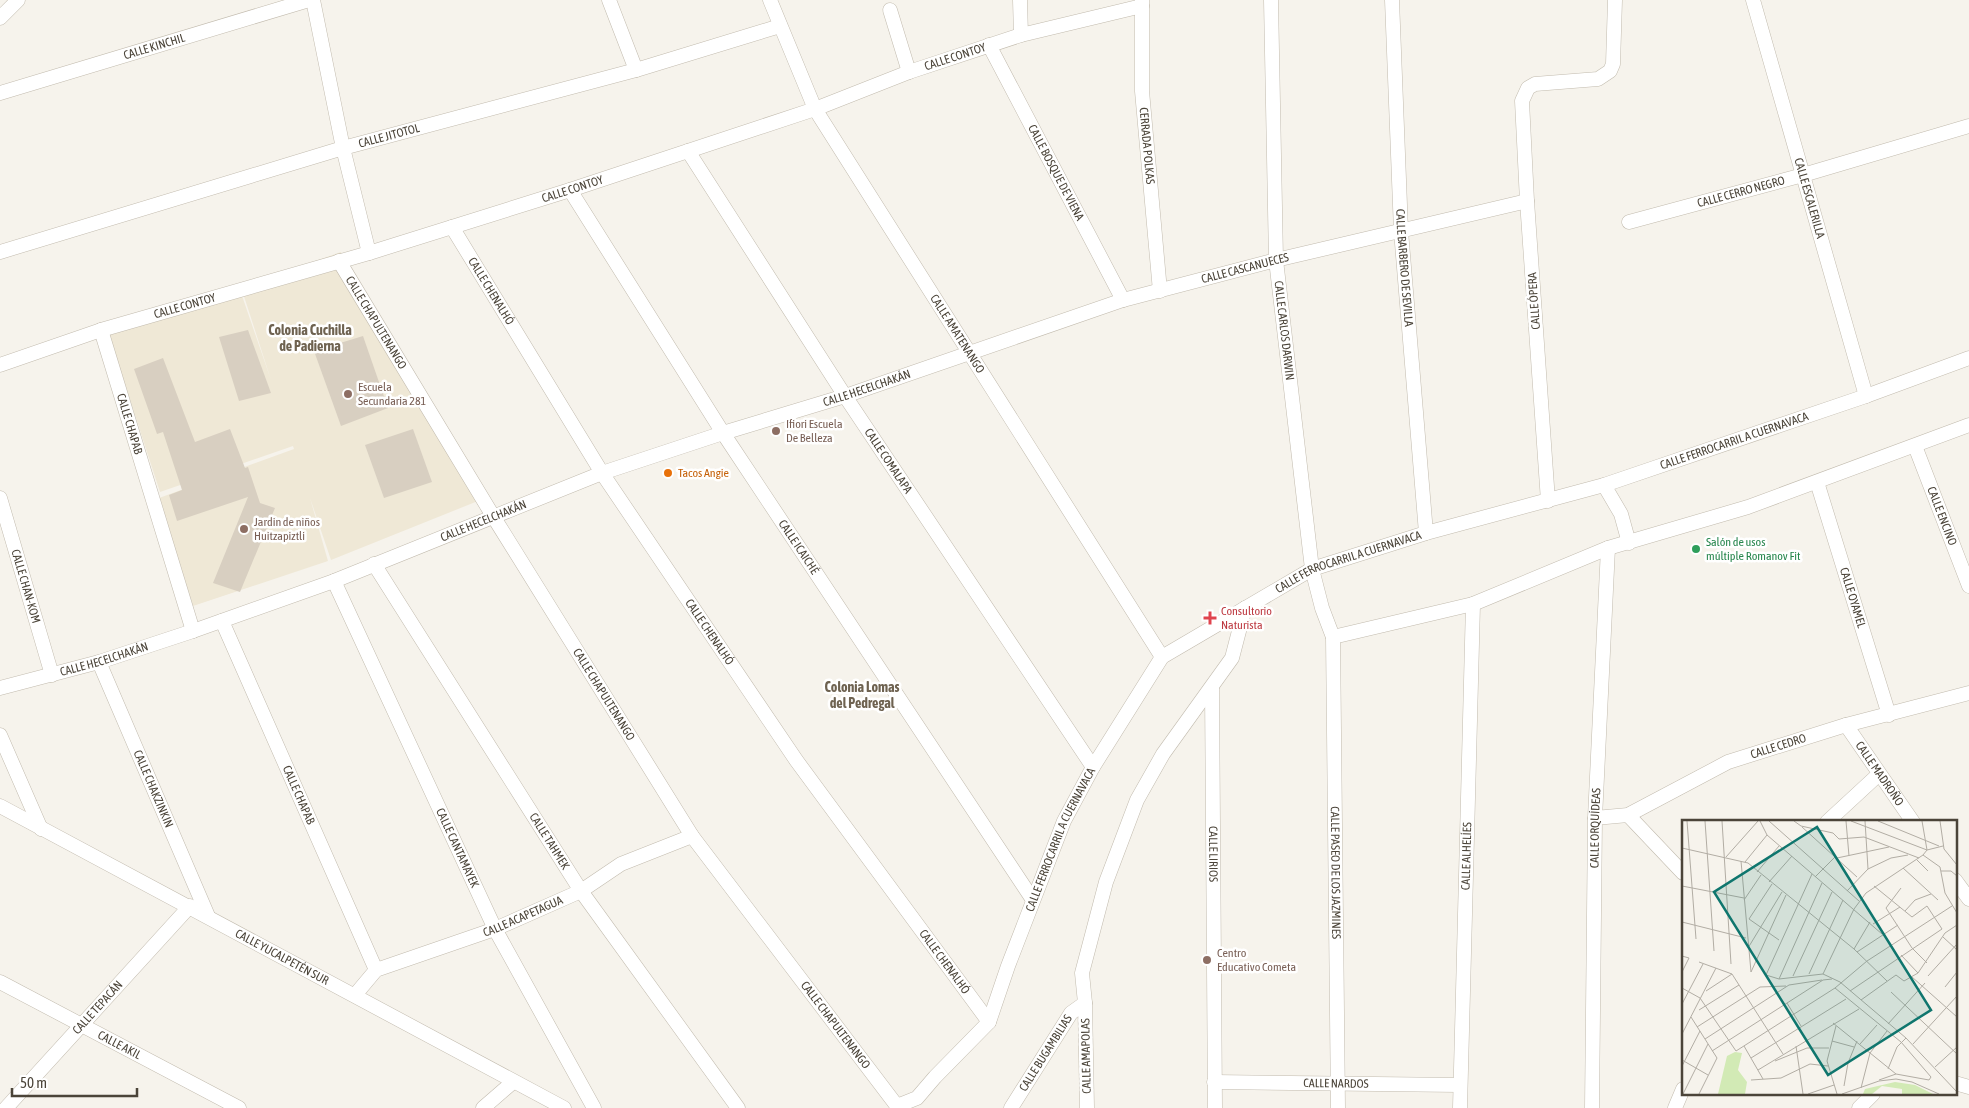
<svg xmlns="http://www.w3.org/2000/svg" width="1969" height="1108" viewBox="0 0 1969 1108" font-family="'Asap Condensed',sans-serif">
<style>
.education{fill:#efe8d6}
.building{fill:#d8cfc1}
.lines{fill:none;stroke-linecap:round;stroke-linejoin:round}
.minor-casing{stroke:#c2bbae;stroke-width:15}
.minor{stroke:#fff;stroke-width:14}
.education-dot{fill:#8d6e63;stroke:#fff;stroke-width:2}
.food-dot{fill:#e8710a;stroke:#fff;stroke-width:2}
.leisure-dot{fill:#2e9e5b;stroke:#fff;stroke-width:2}
.health-dot{fill:#e0444e;stroke:#fff;stroke-width:2}
.labels{text-anchor:middle;dominant-baseline:central;stroke-width:5;stroke-linejoin:round;paint-order:stroke}
.street-label{font-size:12px;fill:#4b4439;stroke:#fff}
.education-label{font-size:12px;fill:#785e54;stroke:#fff;text-anchor:start}
.food-label{font-size:12px;fill:#c56008;stroke:#fff;text-anchor:start}
.leisure-label{font-size:12px;fill:#27864d;stroke:#fff;text-anchor:start}
.health-label{font-size:12px;fill:#be3a42;stroke:#fff;text-anchor:start}
.neighbourhood-label{font-size:14px;font-weight:bold;fill:#6e6250;stroke:#fff}
.inset-road{fill:none;stroke:#b2ada4;stroke-width:1}
.view{fill:#0f766e;fill-opacity:0.15;stroke:#0f766e;stroke-width:2.5}
.inset-edge{fill:none;stroke:#4b4439;stroke-width:2.5}
</style>
<rect width="100%" height="100%" fill="#f6f3ec"/>
<!-- education -->
<polygon class="education" points="341,252 478,501 331,560 310,498 328,561 193,606 159,498 294,449 293,446 160,492 108,332 239,287 271,380 241,287"/>
<!-- building -->
<g class="building">
<polygon points="248,330 271,393 239,401 219,337"/>
<polygon points="363,336 388,408 341,426 314,351"/>
<polygon points="163,358 195,442 230,429 245,468 248,467 260,503 275,508 240,592 213,583 248,497 177,521 169,495 182,490 163,432 157,434 134,369"/>
<polygon points="413,429 432,482 384,498 365,445"/>
</g>
<g class="lines">
<defs>
<g id="minor">
<polyline points="313,0 343,148 369,253"/>
<polyline points="609,0 636,70"/>
<path id="s1" d="M770 0 815 109 1162 657"/>
<polyline points="1020,0 1021,35"/>
<path id="s2" d="M1142 0V91L1160 291"/>
<path id="s3" d="M1271 0 1276 260 1312 569 1322 608 1333 637 1338 1108"/>
<path id="s4" d="M1392 0 1401 231 1426 533"/>
<path id="s5" d="M1753 0 1866 396"/>
<polyline points="890,10 909,72"/>
<polyline points="0,18 18,0"/>
<path id="s6" d="M989 45 1123 300"/>
<path id="s7" d="M0 93 309 0"/>
<path id="s8" d="M688 151 845 396 1093 767"/>
<path id="s9" d="M570 190 723 433 1033 900"/>
<path id="s10" d="M1629 222 1803 175 1969 126"/>
<path id="s11" d="M452 227 602 473 796 760 989 1022"/>
<path id="s12" d="M0 252 343 148 636 70 780 26"/>
<path id="s13" d="M339 261 493 516 692 836 897 1106 917 1098 935 1077 989 1022 1008 966 1064 821 1093 767 1162 657 1312 569 1426 533 1604 485 1866 396 1969 358"/>
<path id="s14" d="M101 330 193 631"/>
<path id="s15" d="M0 365 101 330 369 253 570 190 815 109 909 72 1021 35 1142 6"/>
<path id="s16" d="M1915 446 1969 586"/>
<path id="s17" d="M1817 482 1889 715"/>
<polyline points="1604,485 1621,514 1629,543"/>
<path id="s18" d="M0 498 52 675"/>
<polyline points="1548,501 1527,201 1522,101 1528,88 1535,84 1598,79 1610,71 1613,64 1615,0"/>
<path id="s19" d="M374 564 581 891 738 1108"/>
<path id="s20" d="M334 581 495 929 594 1108"/>
<path id="s21" d="M222 621 376 970"/>
<polyline points="1333,637 1473,604 1608,548 1748,507 1969,425"/>
<path id="s22" d="M99 662 208 916"/>
<path id="s23" d="M0 688 99 662 193 631 334 581 602 473 723 433 845 396 1123 300 1276 260 1527 201"/>
<path id="s24" d="M1212 688 1215 1108"/>
<path id="s25" d="M1846 725 1913 822"/>
<polyline points="0,735 41,829"/>
<path id="s26" d="M0 806 564 1108"/>
<polyline points="1628,815 1683,873"/>
<path id="s27" d="M1595 818 1628 815 1728 762 1846 725 1969 693"/>
<polyline points="1827,822 1879,774"/>
<polyline points="1955,880 1969,899"/>
<path id="s28" d="M0 982 239 1108"/>
<path id="s29" d="M355 995 376 970 495 929 581 891 621 864 692 836"/>
<path id="s30" d="M1214 1082 1459 1085"/>
<polyline points="1955,1083 1969,1087"/>
<path id="s31" d="M6 1108 190 906"/>
<polyline points="483,1108 513,1082"/>
<path id="s32" d="M1011 1108 1071 1013 1085 1003"/>
<polyline points="1087,1108 1085,1003 1082,973 1106,882 1137,800 1163,754 1232,658 1245,608"/>
<path id="s33" d="M1460 1108 1473 604"/>
<path id="s34" d="M1592 1108 1595 818 1608 548"/>
<polyline points="1675,1108 1683,1089"/>
<polyline points="1859,1108 1873,1094"/>
</g>
</defs>
<!-- minor casing -->
<use href="#minor" class="minor-casing"/>
<!-- minor -->
<use href="#minor" class="minor"/>
</g>
<!-- markers -->
<g class="education-dot">
<circle cx="348" cy="394" r="5"/>
<circle cx="776" cy="431" r="5"/>
<circle cx="244" cy="529" r="5"/>
<circle cx="1207" cy="960" r="5"/>
</g>
<circle class="food-dot" cx="668" cy="473" r="5"/>
<circle class="leisure-dot" cx="1696" cy="549" r="5"/>
<path class="health-dot" d="M1207.5 610.5h5v5h5v5h-5v5h-5v-5h-5v-5h5z"/>
<g class="labels">
<!-- street labels -->
<g class="street-label">
<text stroke="none"><textPath href="#s7" startOffset="161">CALLE KINCHIL</textPath></text>
<text stroke="none"><textPath href="#s15" startOffset="1004">CALLE CONTOY</textPath></text>
<text stroke="none"><textPath href="#s12" startOffset="406">CALLE JITOTOL</textPath></text>
<text stroke="none"><textPath href="#s2" startOffset="146">CERRADA POLKAS</textPath></text>
<text stroke="none"><textPath href="#s6" startOffset="144">CALLE BOSQUE DE VIENA</textPath></text>
<text stroke="none"><textPath href="#s15" startOffset="599">CALLE CONTOY</textPath></text>
<text stroke="none"><textPath href="#s10" startOffset="116">CALLE CERRO NEGRO</textPath></text>
<text stroke="none"><textPath href="#s5" startOffset="206">CALLE ESCALERILLA</textPath></text>
<text stroke="none"><textPath href="#s4" startOffset="268">CALLE BARBERO DE SEVILLA</textPath></text>
<text stroke="none"><textPath href="#s23" startOffset="1315">CALLE CASCANUECES</textPath></text>
<text stroke="none"><textPath href="#s11" startOffset="75">CALLE CHENALHÓ</textPath></text>
<text transform="translate(1534 301) rotate(-94)">CALLE ÓPERA</text>
<text stroke="none"><textPath href="#s15" startOffset="194">CALLE CONTOY</textPath></text>
<text stroke="none"><textPath href="#s13" startOffset="72">CALLE CHAPULTENANGO</textPath></text>
<text stroke="none"><textPath href="#s3" startOffset="331">CALLE CARLOS DARWIN</textPath></text>
<text stroke="none"><textPath href="#s1" startOffset="384">CALLE AMATENANGO</textPath></text>
<text stroke="none"><textPath href="#s23" startOffset="918">CALLE HECELCHAKÁN</textPath></text>
<text stroke="none"><textPath href="#s14" startOffset="98">CALLE CHAPAB</textPath></text>
<text stroke="none"><textPath href="#s13" startOffset="2161">CALLE FERROCARRIL A CUERNAVACA</textPath></text>
<text stroke="none"><textPath href="#s8" startOffset="369">CALLE COMALAPA</textPath></text>
<text stroke="none"><textPath href="#s16" startOffset="75">CALLE ENCINO</textPath></text>
<text stroke="none"><textPath href="#s23" startOffset="512">CALLE HECELCHAKÁN</textPath></text>
<text stroke="none"><textPath href="#s9" startOffset="424">CALLE ICAICHÉ</textPath></text>
<text stroke="none"><textPath href="#s13" startOffset="1756">CALLE FERROCARRIL A CUERNAVACA</textPath></text>
<text stroke="none"><textPath href="#s18" startOffset="92">CALLE CHAN-KOM</textPath></text>
<text stroke="none"><textPath href="#s17" startOffset="121">CALLE OYAMEL</textPath></text>
<text stroke="none"><textPath href="#s11" startOffset="480">CALLE CHENALHÓ</textPath></text>
<text stroke="none"><textPath href="#s23" startOffset="108">CALLE HECELCHAKÁN</textPath></text>
<text stroke="none"><textPath href="#s13" startOffset="508">CALLE CHAPULTENANGO</textPath></text>
<text stroke="none"><textPath href="#s27" startOffset="199">CALLE CEDRO</textPath></text>
<text stroke="none"><textPath href="#s25" startOffset="59">CALLE MADROÑO</textPath></text>
<text stroke="none"><textPath href="#s22" startOffset="138">CALLE CHAKZINKIN</textPath></text>
<text stroke="none"><textPath href="#s21" startOffset="190">CALLE CHAPAB</textPath></text>
<text stroke="none"><textPath href="#s34" startOffset="280">CALLE ORQUÍDEAS</textPath></text>
<text stroke="none"><textPath href="#s13" startOffset="1336">CALLE FERROCARRIL A CUERNAVACA</textPath></text>
<text stroke="none"><textPath href="#s19" startOffset="328">CALLE TAHMEK</textPath></text>
<text stroke="none"><textPath href="#s20" startOffset="294">CALLE CANTAMAYEK</textPath></text>
<text stroke="none"><textPath href="#s24" startOffset="166">CALLE LIRIOS</textPath></text>
<text stroke="none"><textPath href="#s33" startOffset="252">CALLE ALHELÍES</textPath></text>
<text stroke="none"><textPath href="#s3" startOffset="878">CALLE PASEO DE LOS JAZMINES</textPath></text>
<text stroke="none"><textPath href="#s29" startOffset="189">CALLE ACAPETAGUA</textPath></text>
<text stroke="none"><textPath href="#s26" startOffset="320">CALLE YUCALPETÉN SUR</textPath></text>
<text stroke="none"><textPath href="#s11" startOffset="885">CALLE CHENALHÓ</textPath></text>
<text stroke="none"><textPath href="#s31" startOffset="136">CALLE TEPACÁN</textPath></text>
<text stroke="none"><textPath href="#s13" startOffset="912">CALLE CHAPULTENANGO</textPath></text>
<text stroke="none"><textPath href="#s28" startOffset="135">CALLE AKIL</textPath></text>
<text stroke="none"><textPath href="#s32" startOffset="65">CALLE BUGAMBILIAS</textPath></text>
<text transform="translate(1086 1056) rotate(-91)">CALLE AMAPOLAS</text>
<text stroke="none"><textPath href="#s30" startOffset="122">CALLE NARDOS</textPath></text>
</g>
<!-- education labels -->
<g class="education-label">
<text x="358" y="387">Escuela<tspan x="358" dy="14">Secundaria 281</tspan></text>
<text x="786" y="424">Ifiori Escuela<tspan x="786" dy="14">De Belleza</tspan></text>
<text x="254" y="522">Jardin de niños<tspan x="254" dy="14">Huitzapiztli</tspan></text>
<text x="1217" y="953">Centro<tspan x="1217" dy="14">Educativo Cometa</tspan></text>
</g>
<!-- food labels -->
<g class="food-label">
<text x="678" y="473">Tacos Angie</text>
</g>
<!-- leisure labels -->
<g class="leisure-label">
<text x="1706" y="542">Salón de usos<tspan x="1706" dy="14">múltiple Romanov Fit</tspan></text>
</g>
<!-- health labels -->
<g class="health-label">
<text x="1221" y="611">Consultorio<tspan x="1221" dy="14">Naturista</tspan></text>
</g>
<!-- neighbourhood labels -->
<g class="neighbourhood-label">
<text x="310" y="330">Colonia Cuchilla<tspan x="310" dy="16">de Padierna</tspan></text>
<text x="862" y="687">Colonia Lomas<tspan x="862" dy="16">del Pedregal</tspan></text>
</g>
</g>
<!-- overview -->
<g transform="translate(1682 820)">
<rect width="275" height="275" fill="#f6f3ec"/>
<path d="M53 232 60 233 56 250 65 262 63 274H36L45 236ZM213 262 233 265 251 274H220V269L200 266 190 274H181L183 269Z" fill="#d2eab5"/>
<path class="inset-road" d="M5 1 14 119M23 1 32 131M40 1 49 144M78 1 85 15 200 114M87 1 177 81M112 1 119 6 151 13 157 19 182 17 237 38M164 1 167 36M169 1 245 30 261 26M183 1 186 49M196 1 257 26M240 1 245 30 241 35 258 47 263 73 275 93M258 1 262 29 275 45M120 7 175 57M0 28 66 43 172 129 205 161M44 37 76 1M155 38 207 27M235 40 246 51M59 41 69 152 104 75M63 42 85 15M221 48 256 80M259 51H269L275 56M75 52 97 26M130 54 84 155 97 159 141 154 158 162 224 218 275 272M133 57 153 37M87 62 110 36M0 66 62 78M219 68 204 88 230 128 245 143M165 71 186 49 209 38 226 35M62 80 79 55M223 91 233 80 249 74M67 99 90 64M67 99 97 120M0 102 64 118M191 104 218 87M261 117 275 130M66 128 100 72M172 129 188 102M175 132 216 105M219 135 236 153M0 136 7 138 0 152M17 142 50 154 101 234M127 154 161 80M141 154 172 89 184 73 241 35M111 156 150 72M246 156 275 124M230 157 275 197M97 159 140 63M263 167 275 152M0 168 18 178 54 231M153 168 219 222 249 257 247 260 214 254 197 260M24 171 50 154M168 171 260 109 245 86 230 97 192 66M209 172 275 234M179 180 214 155 222 161 236 153 263 113 275 105M105 183 119 206M0 184 21 144M17 190 57 165M9 197 35 238 17 274M151 203 214 254M206 204 243 163M154 206 145 241 155 274M15 207 78 167 104 166M0 214 34 148M23 219 107 165 140 160M150 221 172 227M178 224 195 205M231 224 275 176M62 226 81 259M114 226 121 274M30 231 141 160 150 159M54 231 153 168 185 141 270 86M69 238 164 179M0 240 26 255M93 241 125 228H147M0 246 18 211M253 247 275 227M206 249 215 227 224 218M76 250 177 189M69 260 99 258 128 244 146 246M162 266 166 243 175 221M179 268 188 233 205 211M1 274 26 224M126 274 152 265M160 274 197 261 214 259 230 262 257 274"/>
<path class="view" d="M135 7 249 190 146 255 32 72Z"/>
<rect width="275" height="275" class="inset-edge"/>
</g>
<!-- scale -->
<path d="M12 1088v8h125v-8" fill="none" stroke="#4b4439" stroke-width="2.5"/>
<text x="20" y="1088" font-size="15" fill="#4b4439" stroke="#ffffff" stroke-width="4" paint-order="stroke">50 m</text>
</svg>
